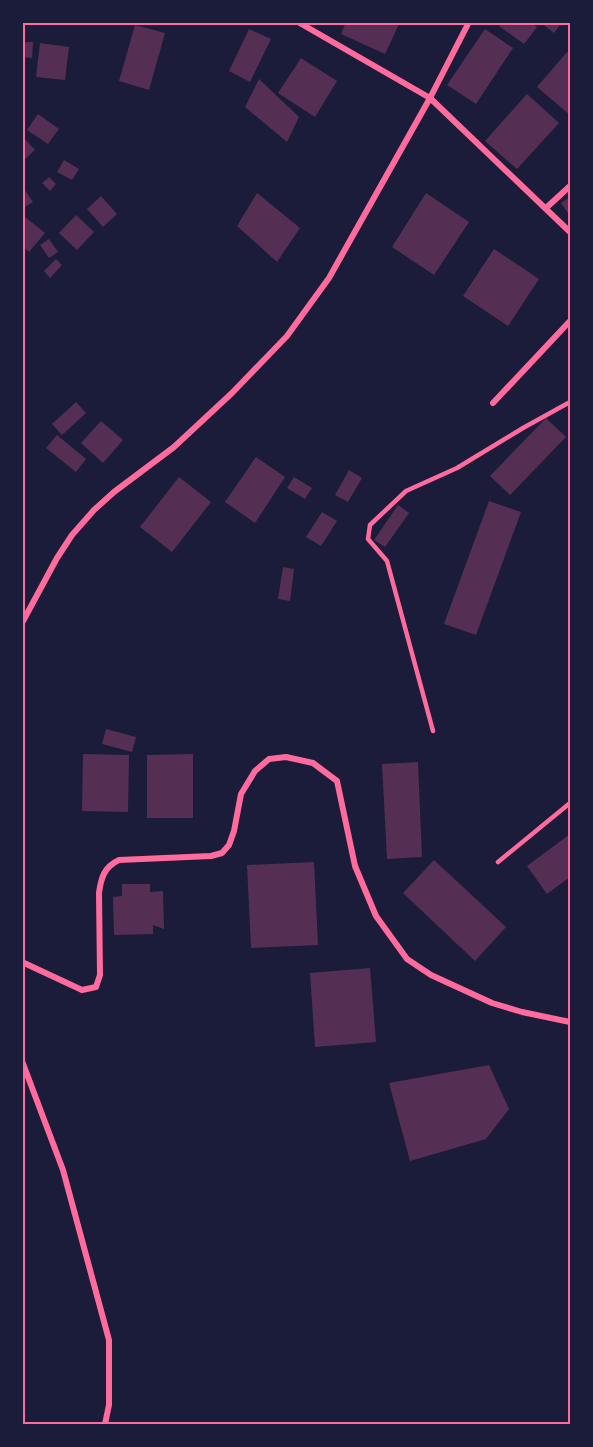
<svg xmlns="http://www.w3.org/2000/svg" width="593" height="1447" viewBox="0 0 593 1447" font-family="Barlow,sans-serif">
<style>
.building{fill:#542f53}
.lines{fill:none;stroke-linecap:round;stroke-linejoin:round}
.service{stroke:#ff6b9d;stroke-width:4.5}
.minor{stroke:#ff6b9d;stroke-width:6}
.neatline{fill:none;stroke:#ff6b9d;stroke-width:2}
</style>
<rect width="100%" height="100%" fill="#1b1b3a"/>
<!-- building -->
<g class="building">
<polygon points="346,22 400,22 385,54 341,34"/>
<polygon points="501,22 531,22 537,27 524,44 499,26"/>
<polygon points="540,22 562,22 554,33"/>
<polygon points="135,25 165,33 149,90 119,81"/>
<polygon points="249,29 271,39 250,82 229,71"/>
<polygon points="485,29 513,48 476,104 447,85"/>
<polygon points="22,42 33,42 32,58 22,57"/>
<polygon points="40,43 69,47 65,80 36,77"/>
<polygon points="567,52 570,55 570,115 537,87"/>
<polygon points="301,58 337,81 315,117 278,93"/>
<polygon points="259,79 299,117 287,142 245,107"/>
<polygon points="527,94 559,123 517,169 485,141"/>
<polygon points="38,114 59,129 48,144 27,130"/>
<polygon points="22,136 35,150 24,160 22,158"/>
<polygon points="64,160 79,169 72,180 57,172"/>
<polygon points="49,177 56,184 50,191 42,183"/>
<polygon points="22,186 33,202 22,209"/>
<polygon points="257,193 300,228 277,262 237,226"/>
<polygon points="426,193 469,222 434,275 392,247"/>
<polygon points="101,196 117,214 103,227 87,209"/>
<polygon points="570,197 570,216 561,203"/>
<polygon points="76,215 94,232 77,250 59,233"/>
<polygon points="25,217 45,233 29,252 22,246 22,220"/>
<polygon points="49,239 58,252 49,258 40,245"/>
<polygon points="494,249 539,279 508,326 463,296"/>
<polygon points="56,259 62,265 50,278 44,271"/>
<polygon points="76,402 86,413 62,435 52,424"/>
<polygon points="546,418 566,437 510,495 490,476"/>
<polygon points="101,421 123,440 103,463 81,443"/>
<polygon points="57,435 86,459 76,472 46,448"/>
<polygon points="256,457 285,477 255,523 225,502"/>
<polygon points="349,470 362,478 348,502 335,495"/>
<polygon points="179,477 211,502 172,552 140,527"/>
<polygon points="294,477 312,488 305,499 287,488"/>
<polygon points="489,501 521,512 476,635 444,624"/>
<polygon points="398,505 409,513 385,547 374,540"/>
<polygon points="322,512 337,521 321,546 306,537"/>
<polygon points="283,567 294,569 290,601 278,599"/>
<polygon points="106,729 136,737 132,752 102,744"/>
<polygon points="83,754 129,755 128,812 82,811"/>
<polygon points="193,754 193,818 147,818 147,755"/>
<polygon points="418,762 422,857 387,859 382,764"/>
<polygon points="570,834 570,877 547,894 527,866"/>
<polygon points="434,860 506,927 475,961 403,893"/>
<polygon points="314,862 318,945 251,948 247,865"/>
<polygon points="122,884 150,884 150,892 163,891 164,929 153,925 153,934 114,935 113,897 122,896"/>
<polygon points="370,968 376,1042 315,1047 310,973"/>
<polygon points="489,1065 509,1109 486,1139 410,1161 389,1083"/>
</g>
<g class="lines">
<!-- service -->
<g class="service">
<polyline points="433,731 387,561 368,539 370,525 406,491 457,468 523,428 570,402"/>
<polyline points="498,862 570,803"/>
</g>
<!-- minor -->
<g class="minor">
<polyline points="298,22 430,98 570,232"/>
<polyline points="546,208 570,186"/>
<polyline points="493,403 570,321"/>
<polyline points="22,623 57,558 72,535 94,510 114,492 174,447 232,393 287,336 329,278 430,98 469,22"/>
<path d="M22 962 82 990 96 987 100 975 99 893C101 878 104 867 119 860L211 856 222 853 229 845 234 831 241 794 255 771 269 759 286 757 313 763 337 781 355 866 376 916 407 959 431 975 492 1003 522 1012 570 1022"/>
<polyline points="22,1061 63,1170 109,1340 109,1405 105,1424"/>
</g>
</g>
<!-- border -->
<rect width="593" height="1447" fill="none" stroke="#1b1b3a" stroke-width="48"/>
<rect x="24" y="24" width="545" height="1399" class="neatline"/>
</svg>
